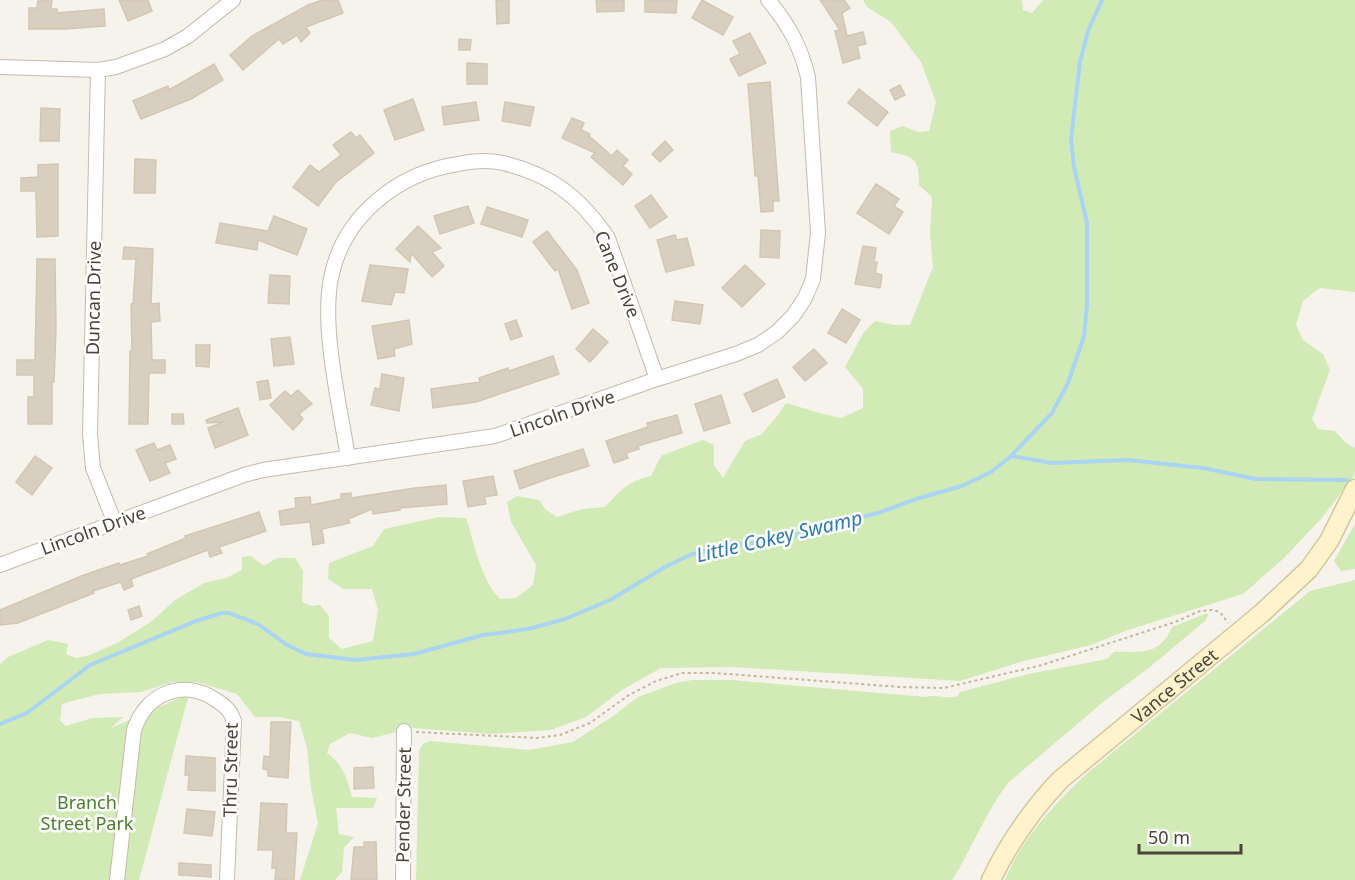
<svg xmlns="http://www.w3.org/2000/svg" width="1355" height="880" viewBox="0 0 1355 880" font-family="'Noto Sans',sans-serif">
<style>
.green{fill:#d2eab5}
.lines{fill:none;stroke-linecap:round;stroke-linejoin:round}
.stream{stroke:#a9d4f2;stroke-width:4}
.building{fill:#d8cfc1;stroke:#d3c7b4;stroke-width:1.5}
.street-casing{stroke:#c2bbae;stroke-width:16}
.secondary-casing{stroke:#d6c79b;stroke-width:21}
.path{stroke:#c4b79f;stroke-width:2;stroke-dasharray:3 3;stroke-linecap:butt}
.street{stroke:#fff;stroke-width:14}
.secondary{stroke:#fff3cd;stroke-width:18}
.labels{text-anchor:middle;dominant-baseline:central;stroke-width:5;stroke-linejoin:round;paint-order:stroke}
.street-label{font-size:18px;fill:#4b4439;stroke:#fff}
.park-label{font-size:18px;fill:#4a7f2a;stroke:#fff}
.water-label{font-size:20px;font-style:italic;fill:#2e7ab2;stroke:#fff}
</style>
<rect width="100%" height="100%" fill="#f6f3ec"/>
<!-- green -->
<g class="green">
<path d="M863 0H1022L1023 10 1032 13 1043 0H1355V292L1320 288 1303 301 1296 325 1303 340 1323 354 1330 370 1312 419 1318 429 1335 431 1346 443 1355 448V472L1353 477 1321 519 1284 558 1243 594 1128 630 1091 645 1020 662 960 681 733 667 661 668 622 690 586 717 551 730 490 734 414 728 372 738 350 733 330 744 327 753C342 763 348 780 352 797L377 798 373 808H336L339 834 354 837 344 848 342 872 335 880H300L318 823 311 789 307 748 299 721 279 717H255L237 694 197 682H172L141 692 99 694 62 704 60 721 66 726 92 718 123 717 111 728 189 694 139 880H0V664L8 657 48 640 68 644 66 654 76 658 90 655 119 642 152 621 175 600 204 583 226 578 242 570V557L251 556 264 566 277 558H295L303 571 302 602 312 606 320 605 329 616V638L342 649 373 641 378 610 372 589H343L328 579 329 563 373 546 384 529 439 517 466 518C475 545 480 578 500 599L516 598 533 585 536 565 511 522 507 502 517 496 539 500 545 509 557 517 582 509 605 507C621 490 628 481 651 476L661 456 703 440 714 445V465L723 478 745 441 762 434 777 416 786 403 823 414 841 418 863 408V389L845 367 864 332 875 321 895 325H910L933 267 930 233 932 197 919 185C919 159 915 157 891 152L890 131 903 126 918 132 929 131 936 102 921 62 891 22 867 7Z"/>
<polygon points="1355,524 1355,569 1341,571 1334,561"/>
<path d="M1355 580V880H1005C1021 839 1054 805 1085 775L1310 591Z"/>
<path d="M1205 614H1209L1205 621 1150 667 1103 702 1008 783C985 813 972 849 952 880H416L419 750 423 744 430 741 529 750 573 742 613 716 638 697 676 683 692 680H732L926 697C938 694 947 700 958 696L960 692 1029 674 1107 659 1114 652C1141 651 1159 657 1172 627Z"/>
</g>
<g class="lines">
<!-- stream -->
<g class="stream">
<polyline points="1012,456 1052,463 1128,460 1203,468 1256,479 1347,480"/>
<polyline points="0,724 27,713 90,665 196,621 222,613 229,613 258,624 287,645 306,654 356,660 414,654 483,635 528,629 565,619 610,600 665,567 690,555 718,547 778,540 881,512 916,499 962,486 991,472 1010,457 1052,413 1068,383 1084,336 1087,305 1087,223 1074,167 1071,139 1080,62 1088,31 1102,0"/>
</g>
</g>
<!-- building -->
<g class="building">
<polygon points="38,0 52,0 51,9 57,9 57,13 104,9 105,26 65,29 29,29 29,8 37,8"/>
<polygon points="119,0 148,0 152,11 128,21"/>
<polygon points="322,0 338,0 343,13 306,27 310,33 301,42 297,35 283,44 279,39 243,70 230,55 252,36 308,5"/>
<polygon points="496,0 509,0 509,23 497,24"/>
<polygon points="596,0 624,0 624,11 597,12"/>
<polygon points="645,0 677,0 676,13 645,12"/>
<polygon points="702,0 733,17 723,35 692,18"/>
<polygon points="820,0 844,0 850,8 842,13 847,36 863,32 866,44 857,46 860,58 843,63 835,31 840,30"/>
<polygon points="750,33 766,63 739,76 730,59 740,54 733,41"/>
<polygon points="459,39 471,40 470,50 459,50"/>
<polygon points="467,63 487,64 487,84 467,84"/>
<polygon points="214,64 223,80 191,99 141,119 133,101 168,86 169,90"/>
<polygon points="770,82 779,201 773,201 773,211 761,212 758,176 755,176 748,84"/>
<polygon points="900,85 905,95 895,100 890,90"/>
<polygon points="859,89 888,112 877,126 848,103"/>
<polygon points="413,99 424,130 395,140 384,110"/>
<polygon points="476,102 479,120 444,125 442,107"/>
<polygon points="505,102 534,107 530,126 502,121"/>
<polygon points="41,108 60,109 59,141 40,141"/>
<polygon points="572,118 584,123 581,130 590,134 589,136 612,156 617,150 628,160 623,166 632,174 623,185 591,157 595,153 562,138"/>
<polygon points="351,132 356,138 360,135 374,153 336,182 318,206 293,187 310,165 319,172 341,155 333,145"/>
<polygon points="665,141 673,150 660,162 652,154"/>
<polygon points="135,159 156,160 155,193 134,193"/>
<polygon points="58,164 58,236 37,237 36,191 21,191 21,178 38,177 38,165"/>
<polygon points="876,184 899,199 894,206 903,212 889,234 857,213"/>
<polygon points="651,195 667,217 650,228 635,206"/>
<polygon points="468,206 474,223 440,234 434,216"/>
<polygon points="487,207 528,220 522,237 481,224"/>
<polygon points="274,216 307,229 297,255 258,240 257,250 216,243 220,223 268,231"/>
<polygon points="418,226 441,248 432,252 444,266 432,277 411,253 410,262 396,249"/>
<polygon points="761,230 780,231 779,258 760,257"/>
<polygon points="547,231 577,270 589,303 572,309 558,269 555,271 533,242"/>
<polygon points="675,235 677,240 687,238 694,265 666,272 657,240"/>
<polygon points="863,246 876,248 874,263 877,262 875,273 882,275 880,288 855,284"/>
<polygon points="124,247 153,249 151,304 159,303 160,321 151,322 152,360 165,360 165,373 149,373 148,424 129,424 130,351 132,351 131,304 133,304 136,259 123,259"/>
<polygon points="37,259 55,259 56,329 54,382 52,381 52,424 28,424 28,397 34,397 34,375 17,375 17,360 35,360"/>
<polygon points="370,265 408,269 404,293 395,292 391,305 362,301"/>
<polygon points="745,265 765,284 742,307 722,288"/>
<polygon points="270,275 290,276 289,304 268,303"/>
<polygon points="675,301 703,305 700,324 672,320"/>
<polygon points="842,309 860,320 846,343 828,333"/>
<polygon points="409,320 412,344 394,349 395,356 378,359 372,326"/>
<polygon points="516,320 522,336 511,340 505,324"/>
<polygon points="593,329 608,342 590,362 576,349"/>
<polygon points="290,337 294,364 274,366 271,339"/>
<polygon points="196,345 210,345 209,367 196,366"/>
<polygon points="814,349 827,363 805,381 793,367"/>
<polygon points="553,356 559,374 476,402 433,408 431,389 480,382 479,378 508,368 509,371"/>
<polygon points="382,374 404,378 399,411 371,405 375,388 380,389"/>
<polygon points="777,379 785,397 753,412 744,394"/>
<polygon points="268,380 271,398 260,400 257,382"/>
<polygon points="298,390 312,404 299,414 303,419 293,430 270,405 285,391 291,396"/>
<polygon points="721,395 730,423 704,431 695,404"/>
<polygon points="238,408 248,435 215,448 208,428 224,422 207,423 206,420"/>
<polygon points="172,414 183,414 184,424 172,424"/>
<polygon points="677,415 682,433 638,446 639,449 626,453 628,458 614,463 606,441 648,427 647,423"/>
<polygon points="154,443 157,450 170,445 176,459 165,463 170,473 150,481 136,450"/>
<polygon points="583,449 589,466 547,479 520,489 514,471"/>
<polygon points="35,456 52,468 32,495 16,482"/>
<polygon points="493,476 497,495 484,497 486,504 468,507 463,481"/>
<polygon points="446,485 447,504 400,508 400,510 373,514 372,509 348,519 350,523 322,529 324,543 313,545 310,522 281,525 279,511 296,508 295,498 310,497 311,505 341,499 341,494 351,493 351,498 415,488"/>
<polygon points="259,512 266,531 219,547 222,553 210,557 208,550 131,579 133,586 124,590 121,582 93,591 94,593 18,623 0,625 0,610 84,575 119,563 120,565 148,556 147,554 186,538 185,536"/>
<polygon points="139,606 142,616 131,620 128,610"/>
<polygon points="271,722 291,722 288,778 268,776 268,770 263,769 264,756 270,757"/>
<polygon points="186,756 215,758 215,791 188,790 189,775 185,775"/>
<polygon points="373,767 374,788 354,789 354,768"/>
<polygon points="261,803 287,804 286,833 297,833 294,880 275,880 276,868 272,868 273,850 258,850"/>
<polygon points="187,809 215,812 212,836 184,833"/>
<polygon points="364,842 376,842 377,880 351,880 354,847 364,847"/>
<polygon points="179,863 211,865 211,877 179,875"/>
</g>
<g class="lines">
<defs>
<g id="street">
<polyline points="0,67 98,70 116,67 165,49 188,36 233,0"/>
<polyline points="98,70 90,434 93,468 114,521"/>
<path d="M348 458C340 406 321 329 331 278 343 216 398 173 458 164 472 161 489 160 503 163 552 175 580 197 608 238L657 379"/>
<path d="M0 565 244 475 263 470 495 436 657 379 736 354 758 345 777 332 793 316 805 298 813 279 818 233 808 77C800 45 789 25 768 0"/>
<path d="M117 880 134 730C146 693 183 678 216 700 225 706 231 711 234 721L227 880"/>
<polyline points="403,880 404,731"/>
</g>
<g id="secondary">
<path id="s1" d="M991 880C1009 842 1031 811 1060 780L1262 613 1309 569 1329 541 1355 489"/>
</g>
</defs>
<!-- street casing -->
<use href="#street" class="street-casing"/>
<!-- secondary casing -->
<use href="#secondary" class="secondary-casing"/>
<!-- path -->
<polyline class="path" points="416,732 537,738 560,735 590,723 629,695 656,681 682,673 715,673 900,687 944,688 1042,665 1175,622 1200,611 1212,610 1220,612 1228,623"/>
<!-- street -->
<use href="#street" class="street"/>
<!-- secondary -->
<use href="#secondary" class="secondary"/>
</g>
<g class="labels">
<!-- street labels -->
<g class="street-label">
<text transform="translate(618 274) rotate(68)">Cane Drive</text>
<text transform="translate(93 298) rotate(-89)">Duncan Drive</text>
<text transform="translate(562 413) rotate(-19)">Lincoln Drive</text>
<text transform="translate(93 530) rotate(-20)">Lincoln Drive</text>
<text stroke="none"><textPath href="#s1" startOffset="270">Vance Street</textPath></text>
<text transform="translate(230 770) rotate(-89)">Thru Street</text>
<text transform="translate(403 805) rotate(-89)">Pender Street</text>
</g>
<!-- park labels -->
<g class="park-label">
<text x="87" y="802">Branch<tspan x="87" dy="21">Street Park</tspan></text>
</g>
<!-- water labels -->
<g class="water-label">
<text transform="translate(779 536) rotate(-13)">Little Cokey Swamp</text>
</g>
</g>
<!-- scale -->
<path d="M1139 844v9h102v-9" fill="none" stroke="#4b4439" stroke-width="3"/>
<text x="1148" y="844" font-size="18" fill="#4b4439" stroke="#ffffff" stroke-width="4.5" paint-order="stroke">50 m</text>
</svg>
